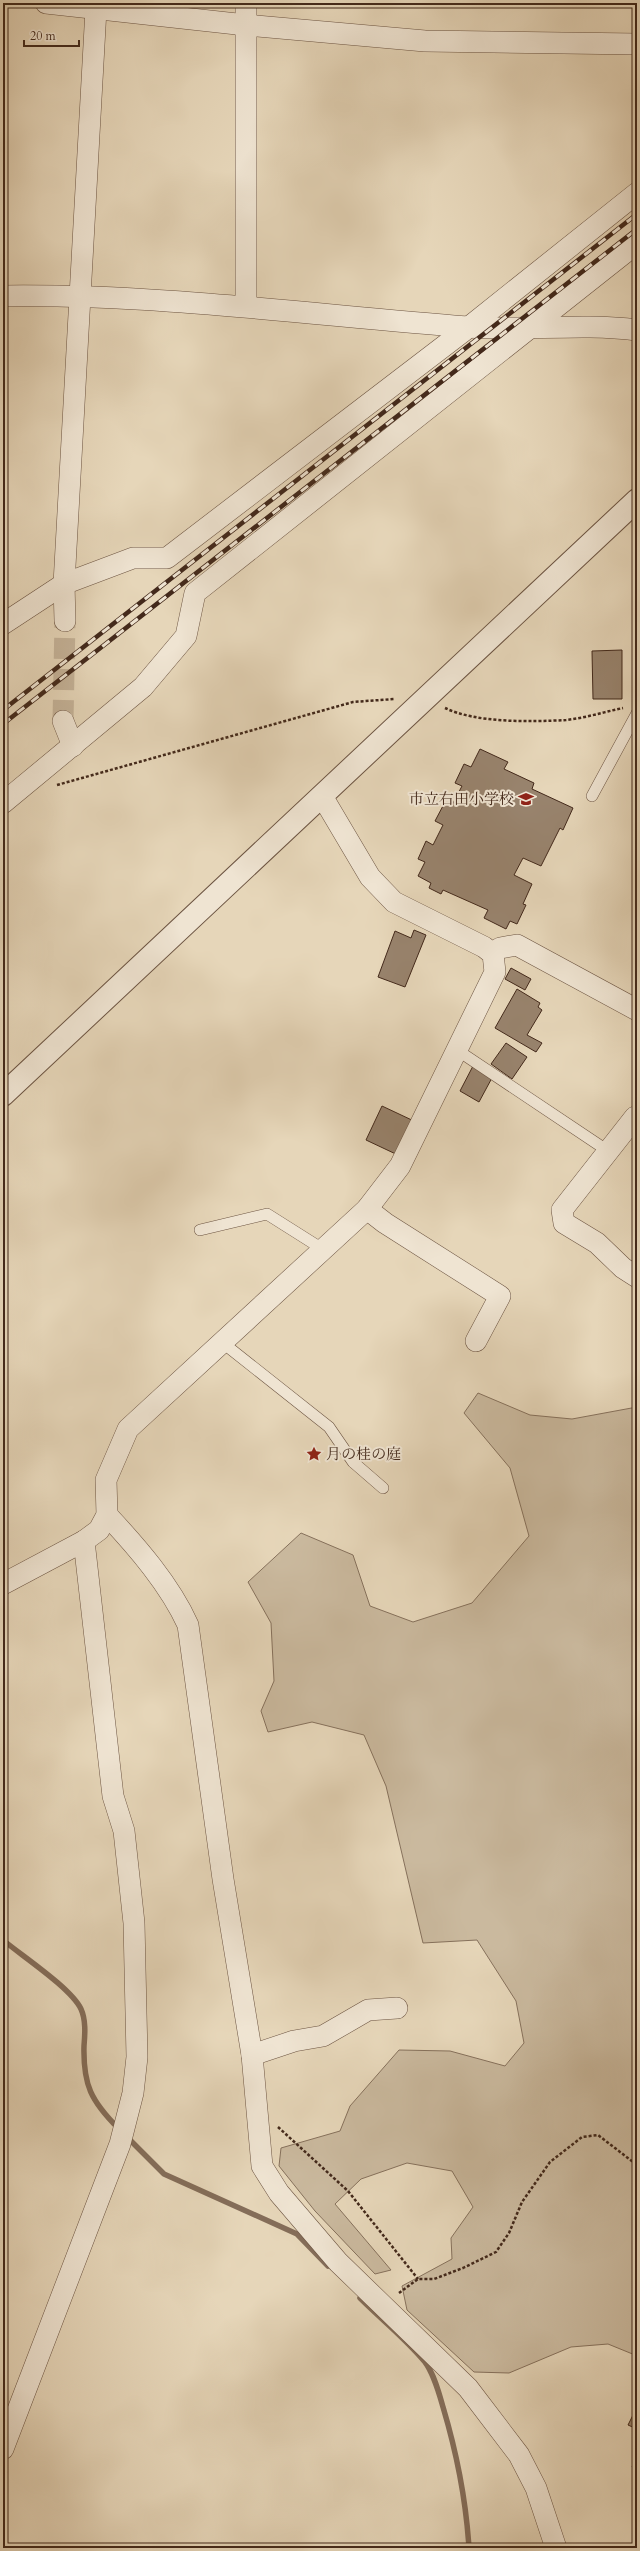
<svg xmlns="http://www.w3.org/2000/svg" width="640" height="2551" viewBox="0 0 640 2551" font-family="Cardo,'Noto Serif JP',serif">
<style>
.green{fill:#cab99e;stroke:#86715c}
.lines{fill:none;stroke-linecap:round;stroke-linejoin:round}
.stream{stroke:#846d59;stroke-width:5.5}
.building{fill:#98836d;stroke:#43291b}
.minor-tunnel{stroke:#c5b399;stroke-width:21;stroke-dasharray:21 10;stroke-linecap:butt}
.service-casing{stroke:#6c5442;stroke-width:12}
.minor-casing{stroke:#6c5442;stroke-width:22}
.tertiary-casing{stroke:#6c5442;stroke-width:24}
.path{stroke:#43291b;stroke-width:2.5;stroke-dasharray:3 2;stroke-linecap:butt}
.service{stroke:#efe4d2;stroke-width:11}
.minor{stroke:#efe4d2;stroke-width:21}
.tertiary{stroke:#efe4d2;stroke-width:22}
.rail-casing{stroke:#43291b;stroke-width:4.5}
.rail{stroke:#efe4d2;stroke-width:3;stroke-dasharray:9;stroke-linecap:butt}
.labels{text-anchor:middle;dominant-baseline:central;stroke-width:4;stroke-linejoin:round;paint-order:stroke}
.poi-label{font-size:15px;fill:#43291b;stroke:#efe4d2;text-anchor:end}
</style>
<rect width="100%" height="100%" fill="#e6d6b9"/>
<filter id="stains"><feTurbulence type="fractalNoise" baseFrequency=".005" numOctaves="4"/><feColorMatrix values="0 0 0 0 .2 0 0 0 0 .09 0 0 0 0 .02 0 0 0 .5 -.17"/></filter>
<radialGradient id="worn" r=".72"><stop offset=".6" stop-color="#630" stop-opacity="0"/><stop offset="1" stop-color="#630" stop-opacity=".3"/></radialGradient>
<!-- green -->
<polygon class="green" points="478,1393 530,1415 572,1419 637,1407 637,2352 635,2355 608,2344 571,2347 509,2373 474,2372 407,2310 402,2286 452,2259 451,2238 473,2207 452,2171 407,2163 361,2179 335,2204 391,2270 375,2274 315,2211 279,2166 281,2148 340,2131 350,2106 399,2050 450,2051 505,2066 524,2043 516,2001 477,1940 423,1943 386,1786 364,1735 312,1722 268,1732 261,1711 274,1681 271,1623 248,1582 301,1533 353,1555 370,1606 413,1622 472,1603 529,1536 510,1468 464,1413"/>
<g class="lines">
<!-- stream -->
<g class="stream">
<path d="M3 1940C22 1956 71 1988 81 2009 86 2020 85 2034 84 2046 83 2085 91 2101 119 2129"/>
<polyline points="127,2137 164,2174 297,2234 328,2266"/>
<path d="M360 2298C381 2319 406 2339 425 2362 434 2374 439 2393 443 2407 457 2454 466 2500 469 2548"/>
</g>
</g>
<!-- building -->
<g class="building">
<polygon points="622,650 622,699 593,699 592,651"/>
<polygon points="480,749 508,762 504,769 534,783 532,789 573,808 563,830 560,828 541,866 523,858 514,875 532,884 523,904 526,905 517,924 510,921 506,929 484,918 488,910 443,890 441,894 429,888 431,883 418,876 425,862 418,859 426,841 433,845 443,825 435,821 445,802 452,805 462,786 455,783 464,764 471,767"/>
<polygon points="414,930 426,935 405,987 378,977 395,931 411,938"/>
<polygon points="511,968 531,979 525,990 505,979"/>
<polygon points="517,989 540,1003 538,1007 542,1010 527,1035 542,1043 536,1052 495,1028"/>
<polygon points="506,1043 527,1057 512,1079 491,1064"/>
<polygon points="473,1066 493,1076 479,1102 460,1091"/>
<polygon points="382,1106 416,1122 400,1156 366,1140"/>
<polygon points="637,2407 637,2429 628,2425"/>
<polygon points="637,2457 637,2469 632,2467"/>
</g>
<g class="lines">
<!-- minor-tunnel -->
<polyline class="minor-tunnel" points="63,721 65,621"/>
<defs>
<g id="service">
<polyline points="592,796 637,713"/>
<polyline points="457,1050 608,1151"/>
<polyline points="200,1230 267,1214 324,1250"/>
<polyline points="223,1343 329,1427 353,1462 383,1488"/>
</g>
<g id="minor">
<polyline points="46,3 246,25 425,41 637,44"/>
<polyline points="246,3 246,306"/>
<path d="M3 296C159 294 313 315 468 327 524 331 581 323 637 330"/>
<polyline points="65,621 64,584 96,9"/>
<polyline points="3,624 64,584 133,558 167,558 469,327 637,193"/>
<polyline points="63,721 73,746"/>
<polyline points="3,803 143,687 186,636 195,593 637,243"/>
<polyline points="493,954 500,948 517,945 637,1010"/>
<polyline points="637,1118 635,1117 562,1210 564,1223 597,1243 623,1268 637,1277"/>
<polyline points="367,1209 385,1223 500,1296 476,1341"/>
<path d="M107 1515C137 1547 170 1585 188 1625L223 1879 252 2055 262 2166 279 2193 338 2262 468 2388 519 2455 536 2488 556 2548"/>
<polyline points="3,1584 84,1541 99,1530 107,1515 106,1480 128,1429 367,1209 400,1166 495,972 493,954 484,947 394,902 370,877 322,796"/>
<polyline points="252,2055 294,2041 323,2036 368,2010 397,2008"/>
<polyline points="3,2449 120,2144 133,2093 137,2057 134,1923 124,1831 113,1796 84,1541"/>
</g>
<polyline id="tertiary" points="3,1095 637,500"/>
</defs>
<!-- service casing -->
<use href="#service" class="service-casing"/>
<!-- minor casing -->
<use href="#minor" class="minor-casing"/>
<!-- tertiary casing -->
<use href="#tertiary" class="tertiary-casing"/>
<!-- path -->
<g class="path">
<path d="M445 708C476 723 530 722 566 720 585 718 604 712 623 708"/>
<polyline points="57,785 353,702 394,699"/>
<polyline points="278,2127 348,2191 418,2279"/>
<polyline points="399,2293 418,2279 434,2279 463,2268 496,2252 509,2233 522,2202 550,2162 582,2137 598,2135 637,2165"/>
</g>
<!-- service -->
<use href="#service" class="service"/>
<!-- minor -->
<use href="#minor" class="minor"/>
<!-- tertiary -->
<use href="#tertiary" class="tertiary"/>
<defs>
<g id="rail">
<polyline points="3,710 637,214"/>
<polyline points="3,724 637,229"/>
</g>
</defs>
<!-- rail casing -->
<use href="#rail" class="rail-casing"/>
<!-- rail -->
<use href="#rail" class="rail"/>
</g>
<!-- icons -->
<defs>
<symbol id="school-bare" viewBox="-9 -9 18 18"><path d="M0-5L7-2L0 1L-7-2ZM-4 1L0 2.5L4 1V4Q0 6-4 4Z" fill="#8f2418" stroke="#efe4d2" stroke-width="2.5" paint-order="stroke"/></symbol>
<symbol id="sight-bare" viewBox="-9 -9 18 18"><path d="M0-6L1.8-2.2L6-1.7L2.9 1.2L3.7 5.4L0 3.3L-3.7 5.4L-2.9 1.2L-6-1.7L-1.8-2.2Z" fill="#8f2418" stroke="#efe4d2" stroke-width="2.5" paint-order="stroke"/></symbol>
</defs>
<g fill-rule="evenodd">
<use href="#school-bare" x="515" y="788" width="22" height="22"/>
<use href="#sight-bare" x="303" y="1443" width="22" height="22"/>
</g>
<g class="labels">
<!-- poi labels -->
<g class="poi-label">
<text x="514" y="799">市立右田小学校</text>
<text x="326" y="1454" text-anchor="start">月の桂の庭</text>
</g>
</g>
<!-- margin -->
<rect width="640" height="2551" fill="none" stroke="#e6d6b9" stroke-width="16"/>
<rect x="4" y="4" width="632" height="2543" fill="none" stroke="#43291b" stroke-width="2"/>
<rect x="8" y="8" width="624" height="2535" fill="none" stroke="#43291b"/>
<!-- scale -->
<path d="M24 40v6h55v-6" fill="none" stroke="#43291b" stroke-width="2"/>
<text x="30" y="40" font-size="12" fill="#43291b" stroke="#efe4d2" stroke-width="3" paint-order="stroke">20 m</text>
<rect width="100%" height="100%" filter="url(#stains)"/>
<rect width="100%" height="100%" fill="url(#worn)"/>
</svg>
